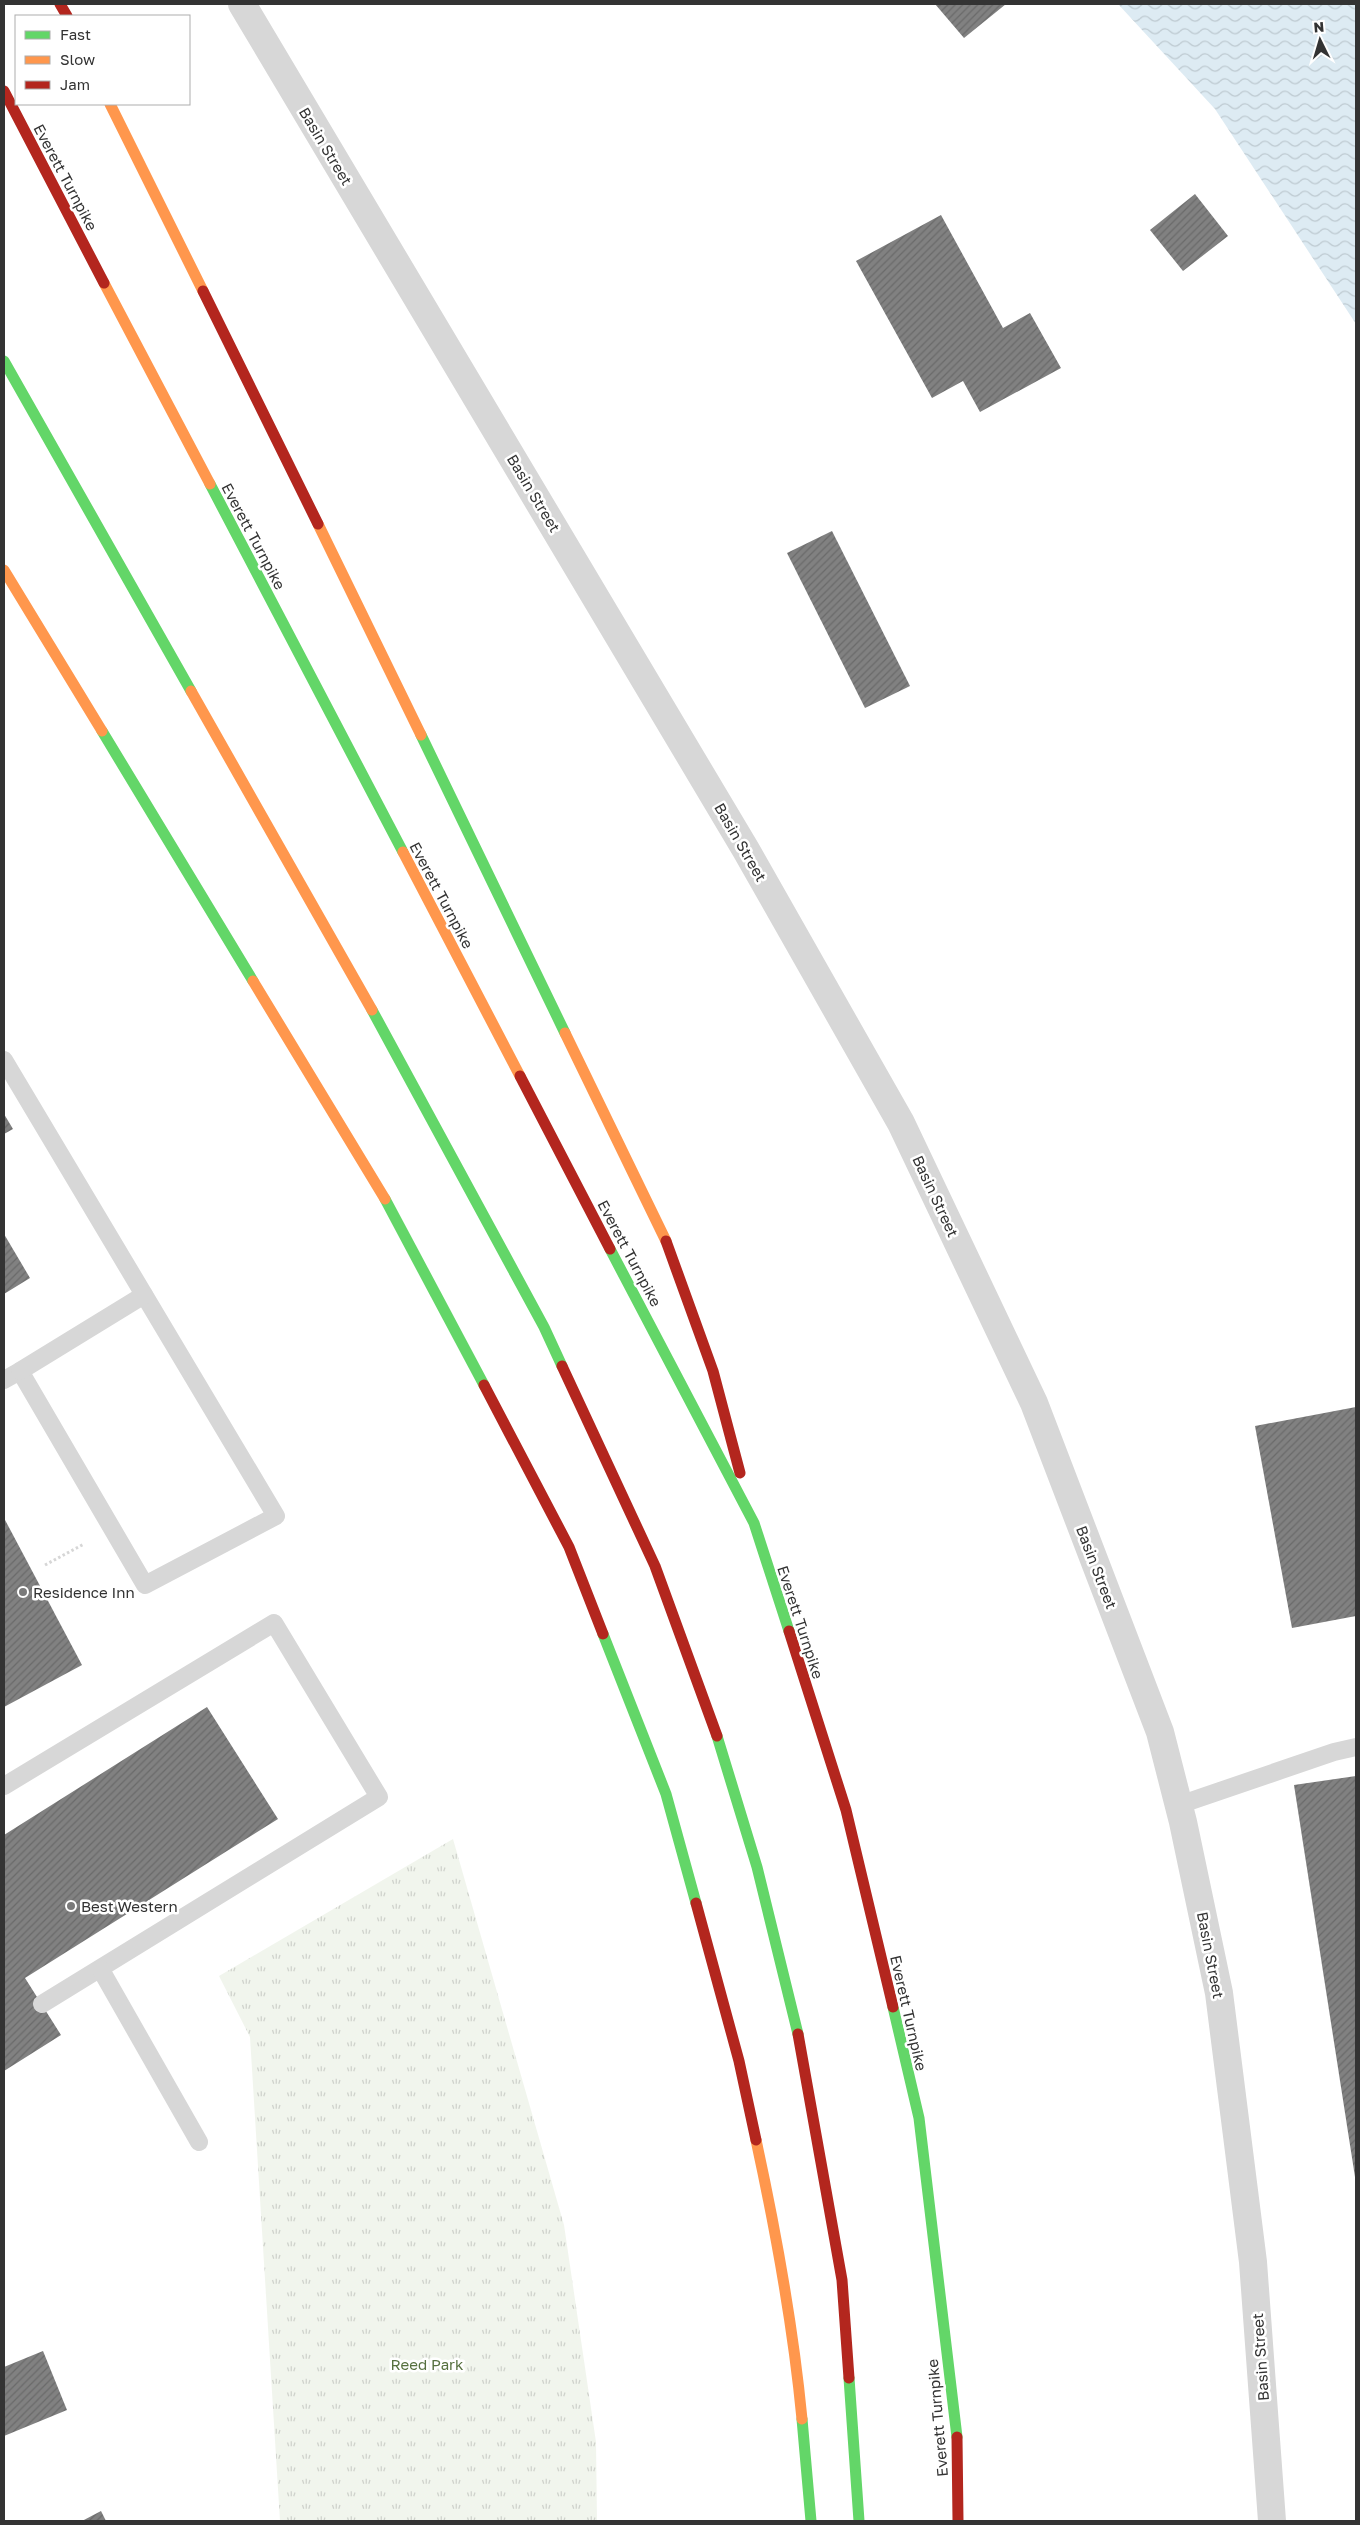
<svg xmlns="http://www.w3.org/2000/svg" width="1360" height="2525" viewBox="0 0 1360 2525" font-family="'Golos Text',sans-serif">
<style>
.park{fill:url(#park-tufts)}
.water{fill:url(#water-waves)}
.building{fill:url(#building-hatch)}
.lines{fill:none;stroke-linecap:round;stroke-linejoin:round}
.path{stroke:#d6d6d6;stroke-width:3;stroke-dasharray:2.5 2.5;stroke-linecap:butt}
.lane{stroke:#d7d7d7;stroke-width:18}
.street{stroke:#d7d7d7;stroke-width:28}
.fast{stroke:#63d668;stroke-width:11}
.slow{stroke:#ff974d;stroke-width:11}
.jam{stroke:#b3261e;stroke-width:11}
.poi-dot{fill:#7a7a7a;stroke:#fff;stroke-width:2}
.labels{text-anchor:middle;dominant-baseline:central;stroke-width:5;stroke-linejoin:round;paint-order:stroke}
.street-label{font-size:15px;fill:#333;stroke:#fff}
.poi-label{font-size:15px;fill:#333;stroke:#fff;text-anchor:start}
.park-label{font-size:15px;fill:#56703f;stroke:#fff}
</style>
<defs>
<pattern id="park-tufts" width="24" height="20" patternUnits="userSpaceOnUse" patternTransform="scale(1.25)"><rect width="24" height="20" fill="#f1f5ed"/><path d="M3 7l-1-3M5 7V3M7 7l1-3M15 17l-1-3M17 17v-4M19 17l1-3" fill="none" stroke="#cfd2cc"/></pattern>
<pattern id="water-waves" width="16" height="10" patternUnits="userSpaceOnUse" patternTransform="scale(1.25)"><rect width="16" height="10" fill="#ddebf3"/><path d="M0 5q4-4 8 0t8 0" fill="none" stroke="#becad1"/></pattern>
<pattern id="building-hatch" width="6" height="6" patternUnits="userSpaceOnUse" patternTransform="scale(1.25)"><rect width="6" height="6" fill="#818181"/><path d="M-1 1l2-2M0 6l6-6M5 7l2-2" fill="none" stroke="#6a6a6a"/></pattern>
</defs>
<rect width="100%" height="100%" fill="#fff"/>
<!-- park -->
<polygon class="park" points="453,1839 564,2225 596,2442 597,2521 280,2521 250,2037 219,1976"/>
<!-- water -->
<polygon class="water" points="1118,4 1356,4 1356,324 1215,109"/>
<!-- building -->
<g class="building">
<polygon points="935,4 1006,4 964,38"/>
<polygon points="1195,194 1228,236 1183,271 1150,230"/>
<polygon points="941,215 1003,328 1030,313 1061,368 980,412 963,381 932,398 856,261"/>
<polygon points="832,531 910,686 865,708 787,553"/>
<polygon points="4,1114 13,1129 4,1134"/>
<polygon points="4,1234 30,1278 4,1294"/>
<polygon points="1356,1407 1356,1616 1292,1628 1255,1426"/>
<polygon points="4,1518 82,1665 4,1707"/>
<polygon points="207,1707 278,1819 25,1978 61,2035 4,2071 4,1835"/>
<polygon points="1356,1776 1356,2177 1355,2177 1294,1785"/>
<polygon points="43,2351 67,2410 4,2436 4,2367"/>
<polygon points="101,2511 106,2521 82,2521"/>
</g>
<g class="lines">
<!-- path -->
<polyline class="path" points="45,1565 84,1544"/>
<!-- lane -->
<g class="lane">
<polyline points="4,1060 276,1516 145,1585 20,1371 4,1380"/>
<polyline points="20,1371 144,1295"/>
<polyline points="4,1786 274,1623 379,1797 42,2004"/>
<polyline points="1179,1805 1334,1752 1356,1747"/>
<polyline points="101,1970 199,2142"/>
</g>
<!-- street -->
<polyline class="street" points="242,4 746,850 901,1123 1034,1403 1160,1732 1183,1822 1219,1993 1253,2262 1272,2521"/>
<!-- fast -->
<g class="fast">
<polyline points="4,361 191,691"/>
<polyline points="210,484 403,852"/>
<polyline points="102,731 253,981"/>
<polyline points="421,735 565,1033"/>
<polyline points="372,1010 544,1327 562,1366"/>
<polyline points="385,1199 484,1385"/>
<polyline points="610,1249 754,1523 789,1631"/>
<polyline points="603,1634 666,1794 696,1903"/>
<polyline points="717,1736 757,1867 798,2034"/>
<polyline points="893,2007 919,2118 957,2437"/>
<polyline points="849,2378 859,2521"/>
<polyline points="802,2419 811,2521"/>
</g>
<!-- slow -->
<g class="slow">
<polyline points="110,104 203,291"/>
<polyline points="104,283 210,484"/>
<polyline points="318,524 421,735"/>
<polyline points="4,570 102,731"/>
<polyline points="191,691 372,1010"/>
<polyline points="403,852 520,1076"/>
<polyline points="253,981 385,1199"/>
<polyline points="565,1033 666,1241"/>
<path d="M756 2140C776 2232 793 2325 802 2419"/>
</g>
<!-- jam -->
<g class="jam">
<polyline points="60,4 67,16"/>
<polyline points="4,91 104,283"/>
<polyline points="203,291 318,524"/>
<polyline points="520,1076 610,1249"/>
<polyline points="666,1241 713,1371 740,1473"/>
<polyline points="562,1366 655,1566 717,1736"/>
<polyline points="484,1385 569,1547 603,1634"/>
<polyline points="789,1631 846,1810 893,2007"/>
<polyline points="696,1903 739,2061 756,2140"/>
<polyline points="798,2034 842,2280 849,2378"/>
<polyline points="957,2437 958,2521"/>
</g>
</g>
<!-- markers -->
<g class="poi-dot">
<circle cx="23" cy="1592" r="5"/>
<circle cx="71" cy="1906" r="5"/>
</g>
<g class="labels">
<!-- street labels -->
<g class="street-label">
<text transform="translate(326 146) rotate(59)">Basin Street</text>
<text transform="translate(66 177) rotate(62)">Everett Turnpike</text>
<text transform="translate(534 493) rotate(59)">Basin Street</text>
<text transform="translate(254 536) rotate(62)">Everett Turnpike</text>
<text transform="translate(741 842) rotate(60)">Basin Street</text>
<text transform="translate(442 895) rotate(62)">Everett Turnpike</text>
<text transform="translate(936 1196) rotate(65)">Basin Street</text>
<text transform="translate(630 1253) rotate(62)">Everett Turnpike</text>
<text transform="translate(1097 1567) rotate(69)">Basin Street</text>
<text transform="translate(801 1622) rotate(72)">Everett Turnpike</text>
<text transform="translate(1211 1955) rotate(79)">Basin Street</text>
<text transform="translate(909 2013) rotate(77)">Everett Turnpike</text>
<text transform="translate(1260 2357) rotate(-94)">Basin Street</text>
<text transform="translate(937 2418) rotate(-95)">Everett Turnpike</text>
</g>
<!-- poi labels -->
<g class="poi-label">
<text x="33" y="1592">Residence Inn</text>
<text x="81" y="1906">Best Western</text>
</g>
<!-- park labels -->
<g class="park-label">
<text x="427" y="2364">Reed Park</text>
</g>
</g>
<!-- border -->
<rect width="1360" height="2525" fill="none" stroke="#333333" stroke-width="10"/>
<!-- legend -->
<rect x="15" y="15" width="175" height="90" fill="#ffffff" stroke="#adadad"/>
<rect x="25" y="31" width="25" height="8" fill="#63d668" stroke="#adadad"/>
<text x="60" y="40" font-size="15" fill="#333333">Fast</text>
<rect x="25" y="56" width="25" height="8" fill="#ff974d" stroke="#adadad"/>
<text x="60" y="65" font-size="15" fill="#333333">Slow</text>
<rect x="25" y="81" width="25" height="8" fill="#b3261e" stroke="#adadad"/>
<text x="60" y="90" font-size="15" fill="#333333">Jam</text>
<!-- north arrow -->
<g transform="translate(1320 40) rotate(355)" stroke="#ffffff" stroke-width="4" paint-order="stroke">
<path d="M0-4L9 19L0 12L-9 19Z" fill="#333333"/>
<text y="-8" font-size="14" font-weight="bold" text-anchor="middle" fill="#333333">N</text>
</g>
</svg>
